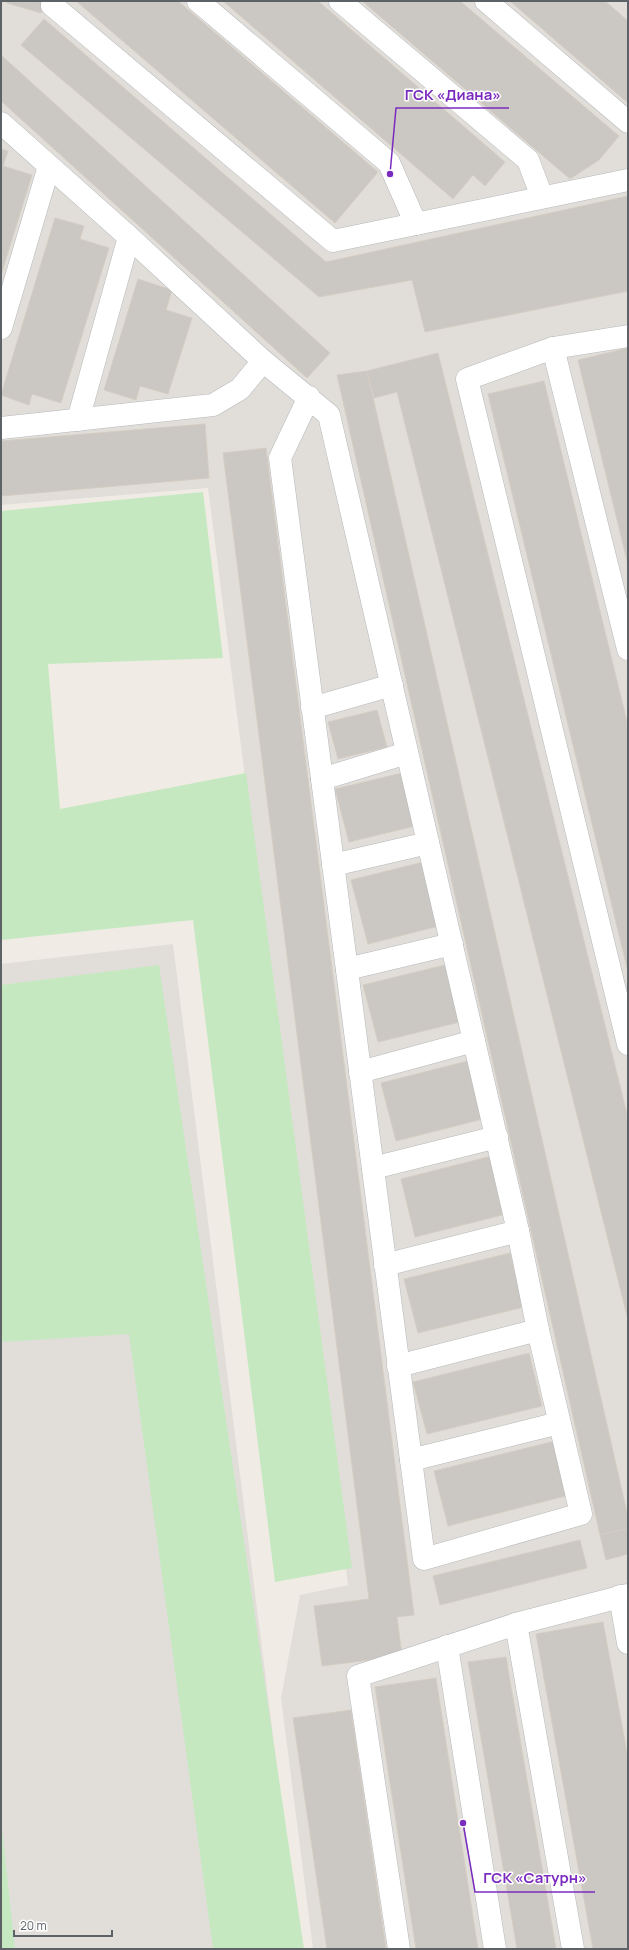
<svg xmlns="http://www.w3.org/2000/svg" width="629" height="1950" viewBox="0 0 629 1950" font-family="Manrope,sans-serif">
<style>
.industrial{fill:#e1ded9}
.green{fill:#c6e8c1}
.building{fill:#cbc7c2;stroke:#d5cdc3}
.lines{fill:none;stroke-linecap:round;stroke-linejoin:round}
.minor-casing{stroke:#b5b8bc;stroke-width:23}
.minor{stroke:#fff;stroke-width:22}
.leader{fill:none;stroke:#7b2cbf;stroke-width:1.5}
.callout-dot{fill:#7b2cbf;stroke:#fff;stroke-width:1.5}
.callout-label{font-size:15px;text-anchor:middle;font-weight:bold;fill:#7b2cbf;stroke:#fff;stroke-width:3;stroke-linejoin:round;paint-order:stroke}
</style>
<rect width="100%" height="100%" fill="#f0ece5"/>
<!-- industrial -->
<g class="industrial">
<polygon points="1,1 628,1 628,1949 313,1949 281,1698 300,1595 348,1585 208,488 1,505"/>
<polygon points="173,944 300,1949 1,1949 1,964"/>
</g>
<!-- green -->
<g class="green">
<polygon points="203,492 223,658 48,664 60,809 246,773 352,1568 275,1582 193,920 1,940 1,511"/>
<polygon points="159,965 304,1949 213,1949 129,1334 1,1342 1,985"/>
<polygon points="1,1819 15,1949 1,1949"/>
</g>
<!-- building -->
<g class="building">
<polygon points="7,1 44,1 41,13 7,3"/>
<polygon points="76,1 178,1 378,172 335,223"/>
<polygon points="223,1 318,1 505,162 485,186 473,175 453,199"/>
<polygon points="362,1 460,1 619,136 599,160 570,179"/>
<polygon points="510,1 605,1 628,21 628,103"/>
<polygon points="44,19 326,262 628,196 628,291 425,332 412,280 319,297 21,45"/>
<polygon points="1,55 330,353 307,378 1,101"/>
<polygon points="1,149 8,151 3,166 32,175 1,275"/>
<polygon points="55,218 84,226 80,239 109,248 61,403 32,394 29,405 1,395"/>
<polygon points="138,279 172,290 166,310 192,318 168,394 140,386 136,400 104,390"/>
<polygon points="628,348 628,565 578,360"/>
<polygon points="438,353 628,1118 628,1320 397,392 374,398 367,371"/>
<polygon points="367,371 628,1517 628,1528 600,1535 337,375"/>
<polygon points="544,381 628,726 628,972 488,394"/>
<polygon points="205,424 209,478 1,496 1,441"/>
<polygon points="266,448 414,1615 397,1617 402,1656 322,1666 314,1606 369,1599 223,453"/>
<polygon points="377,710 387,747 338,759 328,722"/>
<polygon points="402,773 415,826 349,842 335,789"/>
<polygon points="423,862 439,926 368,944 351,880"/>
<polygon points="445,965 460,1022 378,1042 363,985"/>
<polygon points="468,1061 483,1119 396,1141 381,1083"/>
<polygon points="492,1156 506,1214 415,1237 401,1179"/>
<polygon points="510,1253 524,1307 418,1333 404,1279"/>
<polygon points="529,1353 542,1406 427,1434 413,1382"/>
<polygon points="555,1441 569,1495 448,1526 434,1471"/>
<polygon points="628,1528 628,1554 606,1560 600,1535"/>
<polygon points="580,1540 587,1568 440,1605 433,1576"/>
<polygon points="603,1622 628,1758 628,1949 593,1949 536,1634"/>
<polygon points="506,1657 556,1949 517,1949 468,1662"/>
<polygon points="436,1678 478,1949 416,1949 375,1687"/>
<polygon points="351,1710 386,1949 327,1949 293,1718"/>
</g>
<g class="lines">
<defs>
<g id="minor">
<polyline points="53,1 52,5 333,241 628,180"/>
<polyline points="198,1 389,163 416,224"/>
<polyline points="340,1 528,160 542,197"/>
<polyline points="486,1 628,122"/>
<polyline points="1,123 129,237 263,361 329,415 518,1231 538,1330 581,1514 424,1559 280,458 309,397"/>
<polyline points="1,328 49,166"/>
<polyline points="628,336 553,348 467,379 628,1044"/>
<polyline points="553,348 628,649"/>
<polyline points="78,420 129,237"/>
<polyline points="1,428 213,405 240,389 263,361"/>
<polyline points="312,708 392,685"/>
<polyline points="322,779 407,753"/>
<polyline points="333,865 428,843"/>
<polyline points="347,969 452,944"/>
<polyline points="360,1072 474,1041"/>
<polyline points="373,1168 497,1137"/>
<polyline points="385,1265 518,1231"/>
<polyline points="398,1366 538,1330"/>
<polyline points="411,1460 559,1423"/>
<polyline points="620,1596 628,1643"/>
<polyline points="516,1624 573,1949"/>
<polyline points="447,1646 495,1949"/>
<polyline points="399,1949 358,1676 516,1624 628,1595"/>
</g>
</defs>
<!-- minor casing -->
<use href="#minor" class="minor-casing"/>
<!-- minor -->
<use href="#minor" class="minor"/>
</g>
<!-- callouts -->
<path class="leader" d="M390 174L396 108H509M463 1823L475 1892H595"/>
<g class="callout-dot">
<circle cx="390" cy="174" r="4"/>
<circle cx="463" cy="1823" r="4"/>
</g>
<g class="callout-label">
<text x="453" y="100">ГСК «Диана»</text>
<text x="535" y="1883">ГСК «Сатурн»</text>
</g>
<!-- border -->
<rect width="629" height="1950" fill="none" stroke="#5d6266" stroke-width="4"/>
<!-- scale -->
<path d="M14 1930v6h98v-6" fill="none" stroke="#5d6266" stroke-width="2"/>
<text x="20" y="1930" font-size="12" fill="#5d6266" stroke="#ffffff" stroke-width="3" paint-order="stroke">20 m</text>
</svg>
